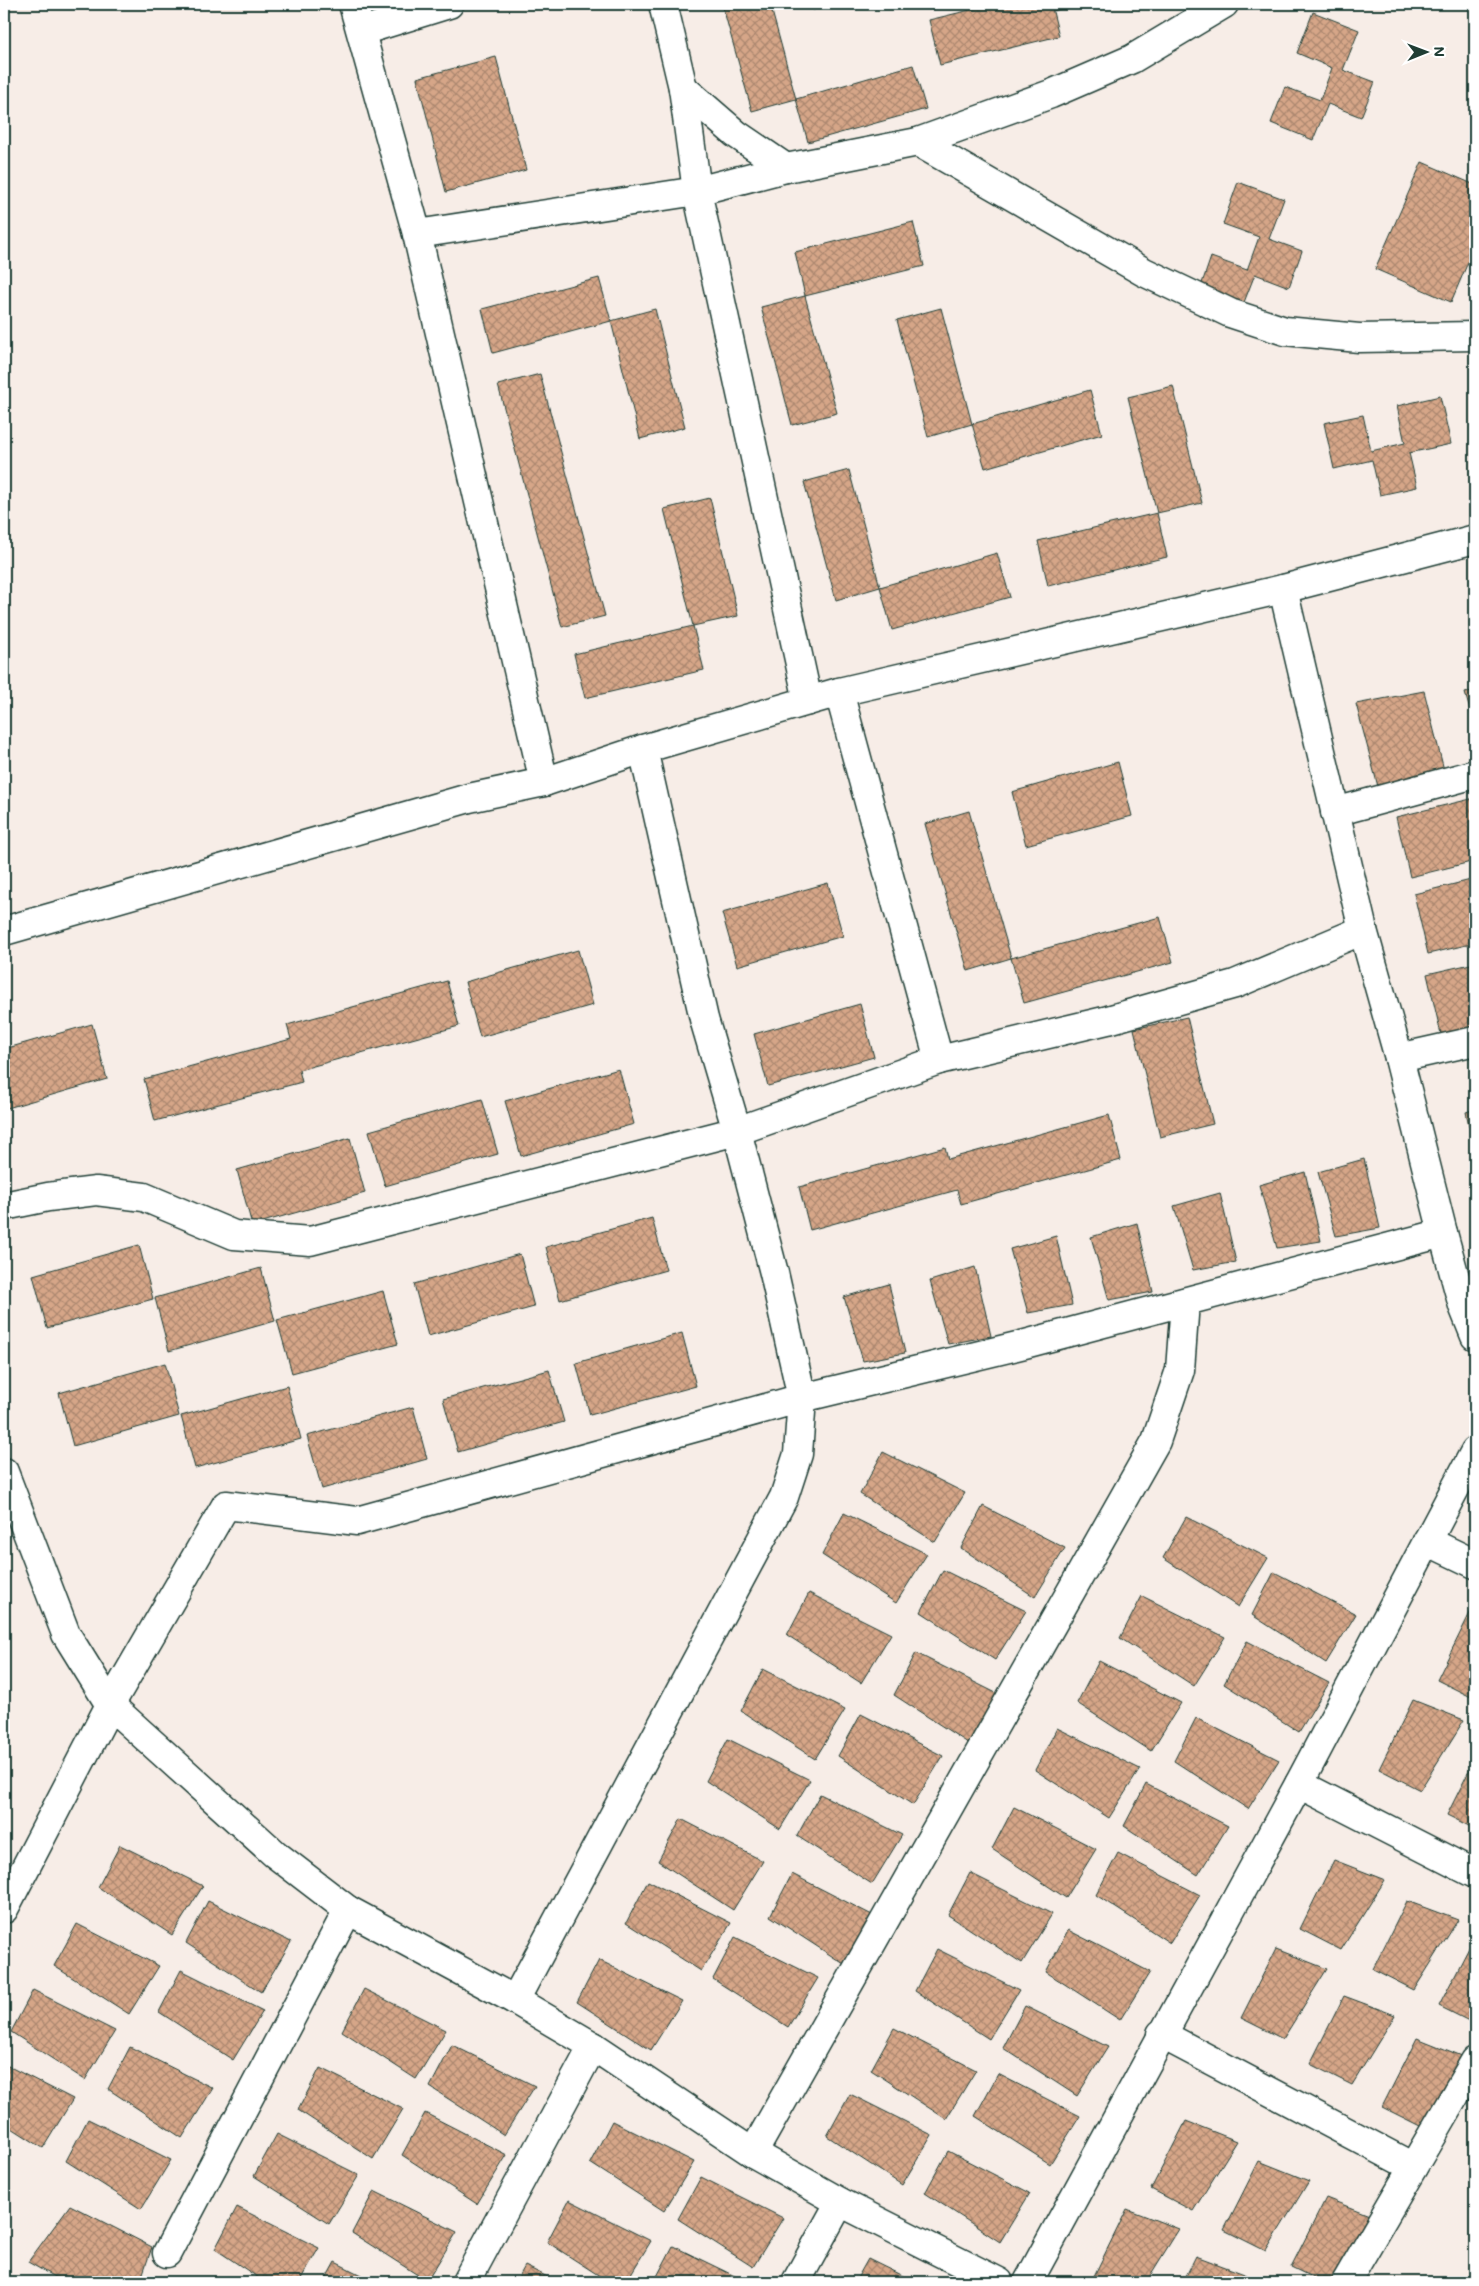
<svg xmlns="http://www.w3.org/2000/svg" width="1479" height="2286" viewBox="0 0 1479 2286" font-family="Mali,sans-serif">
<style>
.building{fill:url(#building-cross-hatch);stroke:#1f3d34}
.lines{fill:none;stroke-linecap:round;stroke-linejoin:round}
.street-casing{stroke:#1f3d34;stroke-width:31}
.secondary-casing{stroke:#1f3d34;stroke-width:31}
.street{stroke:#fff;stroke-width:28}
.secondary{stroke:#fff;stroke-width:28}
</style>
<defs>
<pattern id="building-cross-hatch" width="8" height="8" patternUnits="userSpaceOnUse" patternTransform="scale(1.25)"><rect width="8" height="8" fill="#d6a688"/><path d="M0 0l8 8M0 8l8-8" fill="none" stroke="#ad8870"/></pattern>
</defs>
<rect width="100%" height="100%" fill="#f7ede7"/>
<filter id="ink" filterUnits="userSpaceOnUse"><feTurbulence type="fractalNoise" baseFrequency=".02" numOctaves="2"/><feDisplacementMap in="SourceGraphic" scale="10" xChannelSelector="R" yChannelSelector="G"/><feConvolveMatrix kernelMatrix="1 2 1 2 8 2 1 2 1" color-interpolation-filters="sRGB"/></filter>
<g filter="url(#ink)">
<!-- building -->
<g class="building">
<polygon points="722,4 770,4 796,99 752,111"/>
<polygon points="812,4 839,4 813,10"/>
<polygon points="995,4 1051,4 1059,36 940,65 929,20"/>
<polygon points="1051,4 1078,4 1053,11"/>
<polygon points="1313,12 1359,30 1343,70 1375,82 1361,117 1328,104 1313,140 1271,123 1285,87 1320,100 1332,68 1297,53"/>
<polygon points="496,57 526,170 446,192 417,78"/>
<polygon points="913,65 926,109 808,142 796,99"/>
<polygon points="1422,162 1475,185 1475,246 1451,302 1375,269"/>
<polygon points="1238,182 1284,199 1269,239 1302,251 1289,287 1255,274 1241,310 1198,295 1211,257 1247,270 1259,237 1223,224"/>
<polygon points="913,222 924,266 805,296 795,252"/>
<polygon points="599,278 611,321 493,353 482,309"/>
<polygon points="805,296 837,413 792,425 761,307"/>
<polygon points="941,308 972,424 928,437 897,320"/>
<polygon points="655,309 685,427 640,439 611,321"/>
<polygon points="540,374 605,616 562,627 498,385"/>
<polygon points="1173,386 1202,503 1157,513 1128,397"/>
<polygon points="1090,390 1102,434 985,468 972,424"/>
<polygon points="1440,396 1451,444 1409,453 1417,487 1380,495 1372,460 1334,469 1324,423 1363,415 1371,451 1405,443 1397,406"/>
<polygon points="849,470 880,587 836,600 804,482"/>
<polygon points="710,498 738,616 693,626 664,509"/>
<polygon points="1157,513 1167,557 1048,586 1038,541"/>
<polygon points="997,553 1010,597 892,630 880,587"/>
<polygon points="693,626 704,670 585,698 574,654"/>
<polygon points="1475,690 1475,728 1465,693"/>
<polygon points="1424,691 1446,778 1380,794 1356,704"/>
<polygon points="1118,762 1132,816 1026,845 1012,792"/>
<polygon points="1475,798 1475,861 1410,877 1396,817"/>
<polygon points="969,811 1011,958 968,971 925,824"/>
<polygon points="1475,879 1475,943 1428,954 1414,894"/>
<polygon points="828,883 843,936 737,966 722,913"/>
<polygon points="1160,917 1173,962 1024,1003 1011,958"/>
<polygon points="578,950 593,1005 480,1037 465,982"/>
<polygon points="1475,963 1475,1026 1441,1034 1427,974"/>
<polygon points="447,981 459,1026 299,1070 302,1082 155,1121 144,1079 291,1039 287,1025"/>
<polygon points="860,1004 874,1057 768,1086 754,1034"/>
<polygon points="1187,1017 1213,1124 1160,1137 1134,1029"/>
<polygon points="92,1024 107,1079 4,1109 4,1049"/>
<polygon points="619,1069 634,1124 521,1156 505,1101"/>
<polygon points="482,1099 498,1154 385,1186 369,1131"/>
<polygon points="1475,1109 1475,1153 1466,1112"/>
<polygon points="1109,1115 1121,1160 961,1204 957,1190 810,1230 799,1187 945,1147 948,1159"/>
<polygon points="350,1138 365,1193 252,1225 237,1170"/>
<polygon points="1364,1159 1380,1228 1336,1236 1318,1172"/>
<polygon points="1305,1172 1321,1241 1277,1248 1259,1185"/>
<polygon points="1220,1193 1236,1262 1193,1270 1174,1206"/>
<polygon points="652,1218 666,1270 560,1300 546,1247"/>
<polygon points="1137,1223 1153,1292 1109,1300 1091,1237"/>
<polygon points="1056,1236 1072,1305 1028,1313 1010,1249"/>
<polygon points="139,1245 153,1299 47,1328 33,1275"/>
<polygon points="520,1254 534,1307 428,1336 414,1284"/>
<polygon points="975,1267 991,1336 948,1344 930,1281"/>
<polygon points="261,1268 275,1321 169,1351 155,1298"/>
<polygon points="889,1284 905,1353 863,1361 844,1297"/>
<polygon points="383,1291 398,1344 292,1373 277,1320"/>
<polygon points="682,1333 696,1386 590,1415 576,1363"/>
<polygon points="165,1363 179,1416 73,1446 59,1393"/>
<polygon points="549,1370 564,1422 458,1452 443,1399"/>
<polygon points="287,1386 301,1439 195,1468 181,1416"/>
<polygon points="413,1407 427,1459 322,1489 307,1436"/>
<polygon points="883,1452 965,1493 935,1542 860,1494"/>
<polygon points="983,1506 1065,1548 1035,1597 961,1548"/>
<polygon points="844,1513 927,1554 896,1603 822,1555"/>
<polygon points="1186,1517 1268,1558 1238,1607 1163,1558"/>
<polygon points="943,1570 1026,1611 995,1660 921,1612"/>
<polygon points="1274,1572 1356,1614 1326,1663 1252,1615"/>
<polygon points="809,1593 891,1634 861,1683 787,1635"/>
<polygon points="1142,1596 1225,1637 1194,1686 1120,1638"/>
<polygon points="1471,1611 1475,1613 1475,1699 1437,1680"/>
<polygon points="1247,1641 1329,1683 1299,1732 1224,1684"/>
<polygon points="916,1653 998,1694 968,1743 894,1695"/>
<polygon points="1099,1661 1181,1703 1151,1751 1077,1703"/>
<polygon points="763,1669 845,1710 815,1759 741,1711"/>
<polygon points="1413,1700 1464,1720 1420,1790 1379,1769"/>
<polygon points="861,1714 943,1756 913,1805 838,1756"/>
<polygon points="1196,1718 1279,1760 1248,1809 1174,1761"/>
<polygon points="1057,1728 1140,1769 1109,1818 1035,1770"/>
<polygon points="728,1739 810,1780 780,1829 706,1781"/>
<polygon points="1475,1759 1475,1829 1447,1815"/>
<polygon points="1146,1784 1228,1826 1198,1875 1124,1826"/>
<polygon points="820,1794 902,1835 872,1884 797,1836"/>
<polygon points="1014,1807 1096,1849 1066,1898 992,1849"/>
<polygon points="681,1819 763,1861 733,1910 658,1861"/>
<polygon points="120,1845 203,1886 172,1935 98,1887"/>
<polygon points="1118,1853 1200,1895 1170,1943 1096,1895"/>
<polygon points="1334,1860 1385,1880 1341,1950 1300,1929"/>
<polygon points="970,1873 1052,1914 1022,1963 948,1915"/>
<polygon points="792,1874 874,1916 844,1964 770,1916"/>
<polygon points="648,1881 731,1923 701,1971 626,1923"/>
<polygon points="208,1901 291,1942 261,1992 186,1943"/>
<polygon points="1407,1901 1458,1920 1414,1990 1373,1969"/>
<polygon points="77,1924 159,1966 129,2014 54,1966"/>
<polygon points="1068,1930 1150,1972 1120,2020 1046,1972"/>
<polygon points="735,1937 818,1978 788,2027 713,1979"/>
<polygon points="1474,1938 1475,1938 1475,2024 1439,2006"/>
<polygon points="937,1949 1019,1990 989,2039 915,1991"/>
<polygon points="1276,1949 1327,1969 1283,2039 1241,2018"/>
<polygon points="599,1960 682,2001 651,2050 577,2002"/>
<polygon points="181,1970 263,2011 233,2060 159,2012"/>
<polygon points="364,1989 446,2030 416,2079 342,2031"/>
<polygon points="33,1990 115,2031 85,2080 11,2032"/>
<polygon points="1344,1996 1395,2015 1352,2085 1310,2064"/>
<polygon points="1025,2006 1108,2047 1077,2096 1003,2048"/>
<polygon points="894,2028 976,2070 946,2119 871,2070"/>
<polygon points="1417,2038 1467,2058 1424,2128 1382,2107"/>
<polygon points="452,2045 535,2086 504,2135 430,2087"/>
<polygon points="130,2047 213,2088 182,2138 108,2089"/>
<polygon points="4,2064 73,2099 43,2148 4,2123"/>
<polygon points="320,2068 403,2109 373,2159 298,2110"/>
<polygon points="998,2074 1080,2116 1050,2164 975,2116"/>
<polygon points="850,2094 932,2135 902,2185 827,2136"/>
<polygon points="425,2113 507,2155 477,2204 402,2155"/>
<polygon points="88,2119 171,2160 141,2209 66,2161"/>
<polygon points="612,2121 694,2162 664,2211 590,2163"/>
<polygon points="1186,2121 1237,2141 1193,2211 1151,2189"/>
<polygon points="277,2134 359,2175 329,2224 254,2176"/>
<polygon points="948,2151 1030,2193 1000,2242 925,2193"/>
<polygon points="1259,2161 1309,2181 1266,2251 1224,2230"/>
<polygon points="701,2177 783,2218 753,2267 678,2219"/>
<polygon points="374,2191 457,2232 427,2281 352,2233"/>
<polygon points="1326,2198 1377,2218 1337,2282 1322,2282 1291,2267"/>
<polygon points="569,2200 651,2241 626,2282 609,2282 547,2242"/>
<polygon points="70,2205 152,2247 140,2282 63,2282 28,2262"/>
<polygon points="237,2207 319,2248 299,2282 265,2282 215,2249"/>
<polygon points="1127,2209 1179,2229 1146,2282 1102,2282 1093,2278"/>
<polygon points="673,2246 747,2282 654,2282"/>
<polygon points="1196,2256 1247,2275 1243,2282 1183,2282"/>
<polygon points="868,2259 915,2282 855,2282"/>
<polygon points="335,2262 375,2282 324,2282"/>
<polygon points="525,2266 558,2282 516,2282"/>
</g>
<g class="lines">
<defs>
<g id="street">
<polyline points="353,4 417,234 544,782"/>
<polyline points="663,4 683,88 697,191 808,701"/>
<polyline points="362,31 449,4"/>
<polyline points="683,88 736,134 786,168"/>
<polyline points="918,142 1144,272 1230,313 1285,331 1359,338 1475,336"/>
<polyline points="417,234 697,191 786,168 918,142 1051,94 1132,59 1224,4"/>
<polyline points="1283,589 1363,930 1399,1058 1443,1233 1463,1306 1475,1336"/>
<polyline points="839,692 939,1060"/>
<polyline points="643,749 704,1019 737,1131 774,1273 802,1398 1025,1344 1443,1233"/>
<polyline points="1335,812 1475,774"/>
<polyline points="1399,1058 1475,1041"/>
<polyline points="4,1206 48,1197 96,1191 144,1197 234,1235 310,1241 737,1131 939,1060 1108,1020 1235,984 1363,930"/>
<polyline points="4,1472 66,1634 110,1705 275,1854 348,1910 515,2000 593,2046 753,2153 840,2202 999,2282"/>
<polyline points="1427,1541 1475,1564"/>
<polyline points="1299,1784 1475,1874"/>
<polyline points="4,1909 110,1705 226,1505 357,1521 802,1398 798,1454 784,1497 515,2000"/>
<polyline points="1161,2034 1413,2167"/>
<polyline points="753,2153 1156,1441 1180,1370 1185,1302"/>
<polyline points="167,2253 348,1910"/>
<polyline points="466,2282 593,2046"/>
<polyline points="796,2282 840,2202"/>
<polyline points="1028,2282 1299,1784 1475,1451"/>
<polyline points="1346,2282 1475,2061"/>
</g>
<polyline id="secondary" points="4,931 469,798 544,782 643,749 839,692 1283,589 1475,539"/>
</defs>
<!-- street casing -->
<use href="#street" class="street-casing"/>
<!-- secondary casing -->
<use href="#secondary" class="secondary-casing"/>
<!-- street -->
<use href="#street" class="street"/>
<!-- secondary -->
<use href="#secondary" class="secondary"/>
</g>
</g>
<!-- margin -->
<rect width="1479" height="2286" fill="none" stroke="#fff" stroke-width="20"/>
<rect x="10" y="10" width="1459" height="2266" fill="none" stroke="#1f3d34" stroke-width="2" filter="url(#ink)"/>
<!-- north arrow -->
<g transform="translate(1426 52) rotate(89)" stroke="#ffffff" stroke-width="4" paint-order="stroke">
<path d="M0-4L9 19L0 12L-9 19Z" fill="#1f3d34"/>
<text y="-8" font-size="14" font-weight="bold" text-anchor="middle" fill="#1f3d34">N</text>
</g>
</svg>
